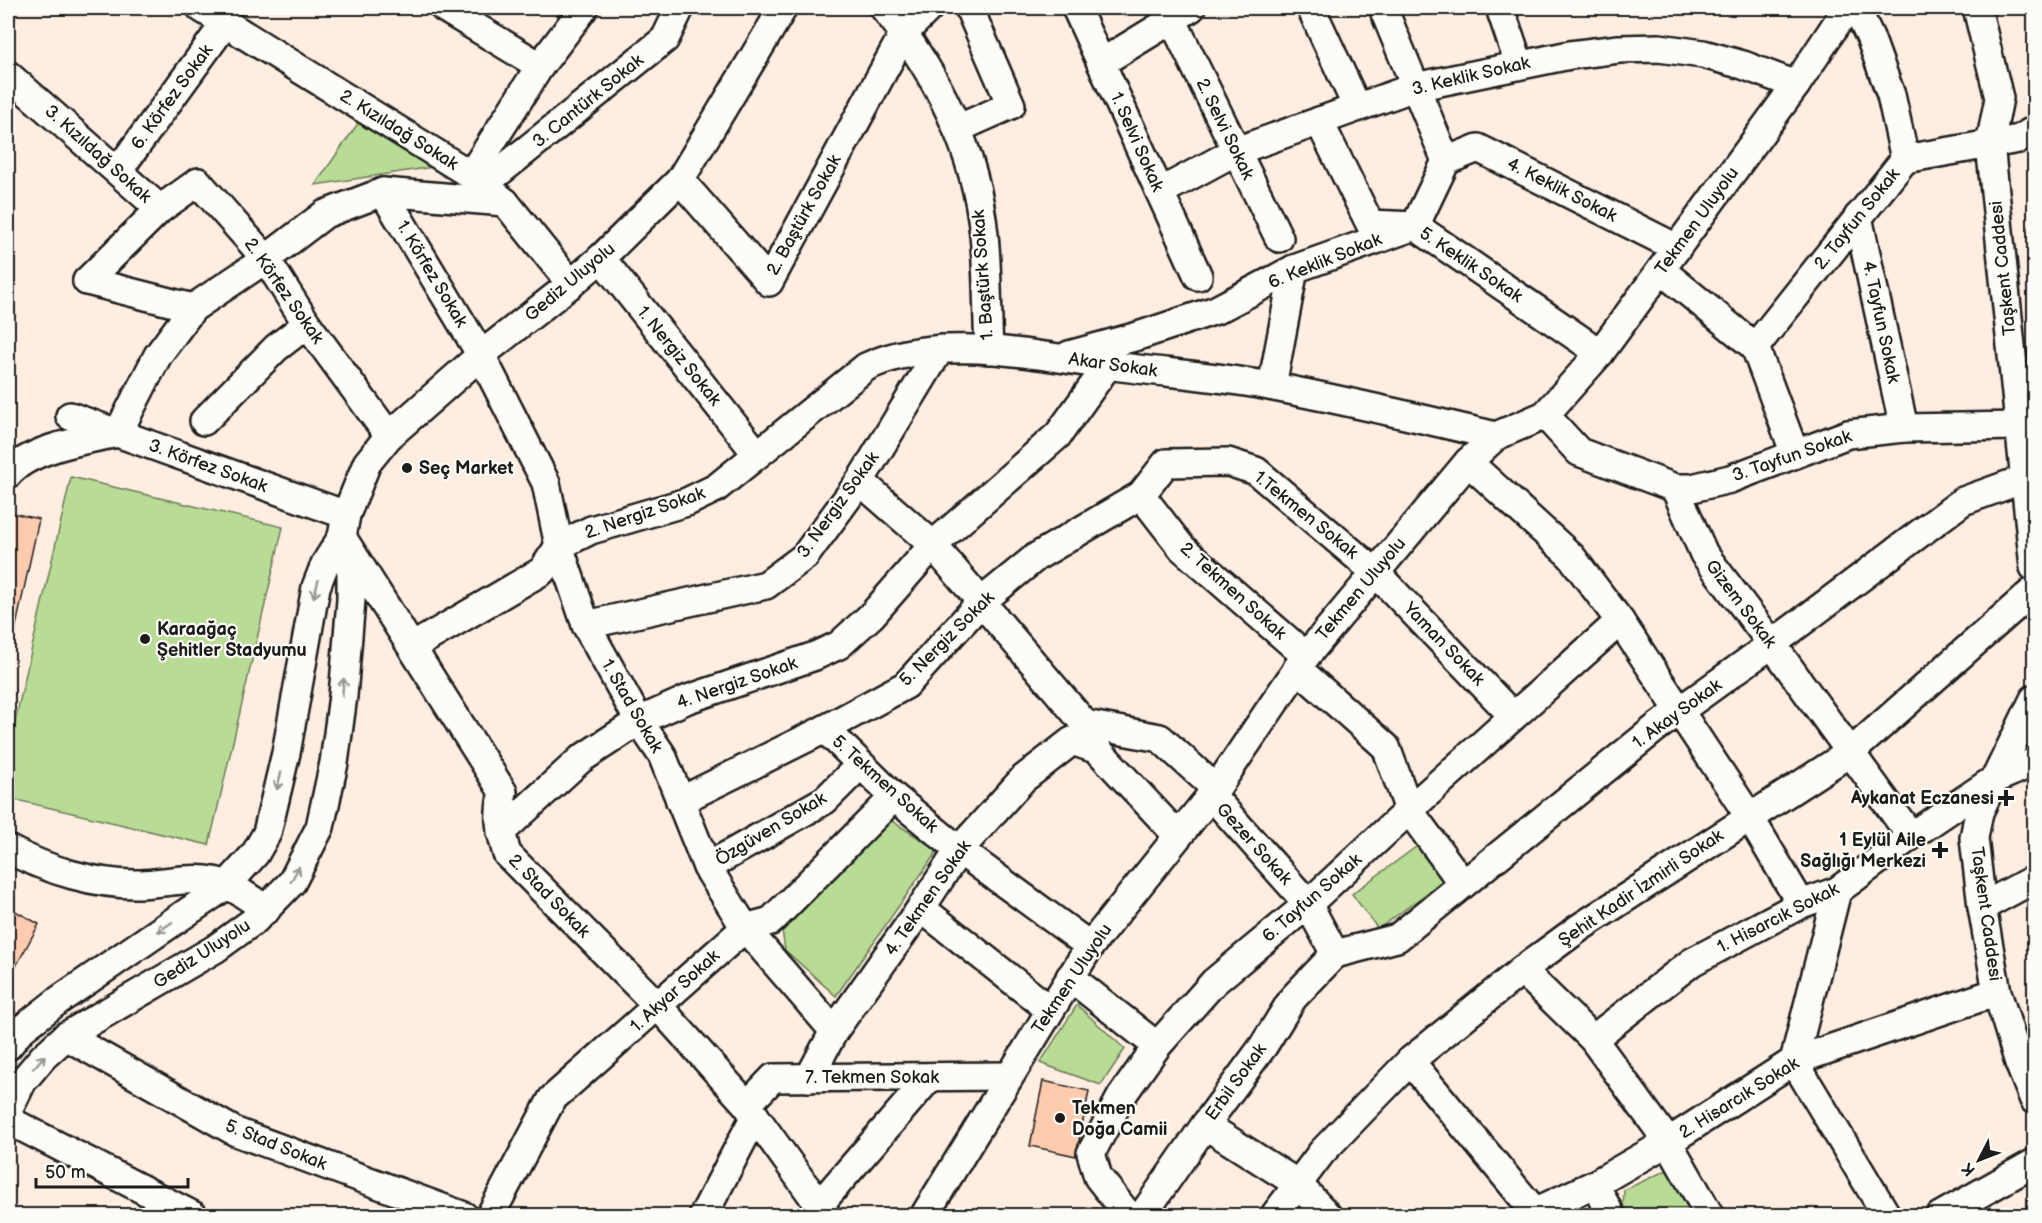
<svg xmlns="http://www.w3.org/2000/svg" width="2042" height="1223" viewBox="0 0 2042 1223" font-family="'Balsamiq Sans',sans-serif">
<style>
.green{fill:#b8db95;stroke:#6a7c58;stroke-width:1.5}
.building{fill:#ffcbaf;stroke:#1c1c1c;stroke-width:1.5}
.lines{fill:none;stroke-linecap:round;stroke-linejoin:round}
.minor-casing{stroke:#1c1c1c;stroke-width:32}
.minor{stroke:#fdfcf7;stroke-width:27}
.oneway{stroke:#989794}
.poi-dot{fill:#1c1c1c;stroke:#fdfcf7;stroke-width:2}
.labels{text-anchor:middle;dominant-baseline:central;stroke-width:4.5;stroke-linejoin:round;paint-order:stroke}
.street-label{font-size:18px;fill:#1c1c1c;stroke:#fdfcf7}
.poi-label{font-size:18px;font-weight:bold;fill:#1c1c1c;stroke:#fdfcf7;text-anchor:start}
</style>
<rect width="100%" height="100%" fill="#feede1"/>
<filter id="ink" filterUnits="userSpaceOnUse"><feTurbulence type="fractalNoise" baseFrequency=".0167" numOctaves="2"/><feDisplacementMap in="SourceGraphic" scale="12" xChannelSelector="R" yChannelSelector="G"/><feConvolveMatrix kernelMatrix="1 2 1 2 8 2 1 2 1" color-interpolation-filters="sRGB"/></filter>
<g filter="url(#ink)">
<!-- green -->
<g class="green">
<polygon points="359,122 433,167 315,185"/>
<polygon points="71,477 283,527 209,845 8,798 8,752"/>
<polygon points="884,816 938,850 836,996 785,950 782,930"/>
<polygon points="1420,844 1446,879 1378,929 1352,894"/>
<polygon points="1077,1005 1125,1049 1101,1085 1040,1063"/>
<polygon points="1667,1170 1694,1215 1627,1215 1623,1208 1624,1190"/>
</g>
<!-- building -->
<g class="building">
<polygon points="8,512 39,519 15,631 8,630"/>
<polygon points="8,907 39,924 8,981"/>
<polygon points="1043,1081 1089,1091 1076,1156 1030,1146"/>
</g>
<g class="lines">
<defs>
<g id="minor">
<polyline points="201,8 471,175 505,202 571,284"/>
<polyline points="444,8 540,66"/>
<path d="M884 8C937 73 976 151 984 235 988 273 987 312 989 350"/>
<polyline points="1076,8 1198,276"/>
<polyline points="1311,8 1357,107"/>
<polyline points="1500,8 1519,64"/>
<polyline points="1856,8 1870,37 1891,95 1905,159"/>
<polyline points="1977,8 1999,98 1990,144 2034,567"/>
<polyline points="1172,19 1279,238"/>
<polyline points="1101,63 1191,8"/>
<polyline points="8,75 160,209"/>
<polyline points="1319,121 1370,224 1415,226 1600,353"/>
<polyline points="957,129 1011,105 969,8"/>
<polyline points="1446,161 1478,148 1677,248"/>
<polyline points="118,171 226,22"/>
<polyline points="471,175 540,66 584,8"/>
<polyline points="680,180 769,282 904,33 929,8"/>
<polyline points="483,185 665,39 680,8"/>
<polyline points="383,192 481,355 546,483 559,546 586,625 639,721 662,755 707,867 745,928 834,1031"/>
<polyline points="1160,192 1236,151 1415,87 1570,55 1619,49 1659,48 1703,54 1743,65 1796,85"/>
<polyline points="1858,217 1904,428"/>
<polyline points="601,258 757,454"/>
<polyline points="1661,270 1755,347 1795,454"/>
<polyline points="87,281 160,209 198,182 266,259 307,324 389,436"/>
<polyline points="87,281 193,308"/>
<polyline points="1755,347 1905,159 2019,139 2034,130"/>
<polyline points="1069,355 1138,336 1216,310 1294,269 1415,226 1446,161 1383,8"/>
<polyline points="1272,386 1294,269"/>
<polyline points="1545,415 1579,452 1675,488 1704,554 1772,644 1911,836"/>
<polyline points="70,416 346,515"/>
<polyline points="204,421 276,348 307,324"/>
<polyline points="1468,462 1571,556 1620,621 1749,816 1801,904"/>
<path d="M8 474C30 448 85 440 118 433L158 355 193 308 266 259 325 214 383 192 505 202"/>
<polyline points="860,481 933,545 1085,724 1160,738 1216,789"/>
<polyline points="1675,488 1692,488 1730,479 1848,434 1904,428 2019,426"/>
<polyline points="1141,495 1182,548 1306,656"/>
<path d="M342 537 503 792C497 816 500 830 507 854L658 1006 747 1105 827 1216"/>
<polyline points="586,625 766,585 805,556 860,481 940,349"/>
<path d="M412 647 542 571 559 546 591 530 687 502 716 488 866 367C937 333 1031 355 1107 365 1163 373 1220 376 1274 387 1349 401 1422 419 1496 436"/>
<polyline points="1297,668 1386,747 1409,810 1463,884"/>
<polyline points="2034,699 1979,812 1974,838 1982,907 1997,992 2019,1063 2034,1100"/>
<polyline points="825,729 894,797 959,850 1090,946"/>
<polyline points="1211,795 1308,904 1335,954"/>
<polyline points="680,801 825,729 906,685 981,602 1036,557 1141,495 1166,463 1228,462 1256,471 1375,572 1513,716"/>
<polyline points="501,832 581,759 639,721 688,699 815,656 839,645 872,615 933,545 1058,435 1108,365"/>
<path d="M8 849C47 870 96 885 140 884 168 883 201 874 227 885 241 891 254 902 267 909"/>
<polyline points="707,867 825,800 860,765"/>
<polyline points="1837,891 1794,1061 1887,1216"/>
<polyline points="1982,907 2034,879"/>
<polyline points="921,908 1050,1010"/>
<polyline points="1335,954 1397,938 1657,727 1772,644 1963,501 2024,479"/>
<polyline points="1522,970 1593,1039 1668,1142 1710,1216"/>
<polyline points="1070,977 1157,1046"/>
<polyline points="66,1036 236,1132 464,1216"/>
<polyline points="1593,1039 1692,962 1801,904 1837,891 1911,836 1995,779 2034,762"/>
<polyline points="8,1046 22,1029 59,1000 227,885 255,854 267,833 286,753 316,587 325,564 342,537 346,515 367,463 389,436 481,355 571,284 601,258 680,180 783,8"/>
<polyline points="1410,1061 1535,1212"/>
<polyline points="809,1078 834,1031 921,908 959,850 1023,779 1072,741 1098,750 1178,836"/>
<polyline points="747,1105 773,1078 1009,1076"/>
<polyline points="8,1111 22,1082 43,1057 66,1036 215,949 255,920 292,882 320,827 334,763 343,696 351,600 351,572 345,550"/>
<polyline points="8,1120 194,1216"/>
<polyline points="1205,1125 1298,1184 1328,1216"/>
<polyline points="1595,1184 1611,1216"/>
<polyline points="820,1204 930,1077"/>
<polyline points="490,1216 552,1099 745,928 771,921 894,797"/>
<polyline points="703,1216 755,1116"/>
<polyline points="924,1216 1090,946 1216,789 1306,656 1468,462 1496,436 1545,415 1600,353 1796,85 1847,8"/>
<polyline points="1129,1216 1098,1177 1091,1153 1121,1097 1157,1046 1214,982 1308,904 1409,810 1620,621"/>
<polyline points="1142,1216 1205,1125 1264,1045 1293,998 1335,954"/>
<polyline points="1274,1216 1322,1152 1410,1061 1522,970 1579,928 1851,752 2034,590"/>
<polyline points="1526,1216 1595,1184 1668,1142 1794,1061 1997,992"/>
<polyline points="1940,1216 2034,1163"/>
</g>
</defs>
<!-- minor casing -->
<use href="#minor" class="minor-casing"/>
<!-- minor -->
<use href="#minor" class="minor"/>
</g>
<!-- one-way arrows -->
<defs><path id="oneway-shaft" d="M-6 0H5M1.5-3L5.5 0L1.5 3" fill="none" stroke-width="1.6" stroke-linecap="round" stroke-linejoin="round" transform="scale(1.5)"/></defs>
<g class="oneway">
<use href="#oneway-shaft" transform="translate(316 589) rotate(105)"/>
<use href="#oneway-shaft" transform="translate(343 687) rotate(-85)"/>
<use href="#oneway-shaft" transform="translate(279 781) rotate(104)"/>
<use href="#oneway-shaft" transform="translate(295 874) rotate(-62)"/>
<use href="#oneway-shaft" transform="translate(165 927) rotate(146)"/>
<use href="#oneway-shaft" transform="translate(39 1062) rotate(-48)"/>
</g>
</g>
<!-- markers -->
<g class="poi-dot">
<circle cx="407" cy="468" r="6"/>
<circle cx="145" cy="639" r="6"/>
<path d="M2003 789h6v6h6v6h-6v6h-6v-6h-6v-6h6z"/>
<path d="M1937 841h6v6h6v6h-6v6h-6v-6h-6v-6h6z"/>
<circle cx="1060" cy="1118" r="6"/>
</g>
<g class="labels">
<!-- street labels -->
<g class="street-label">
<text transform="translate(1471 76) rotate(-13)">3. Keklik Sokak</text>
<text transform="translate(172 97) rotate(-54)">6. Körfez Sokak</text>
<text transform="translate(588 101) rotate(-39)">3. Cantürk Sokak</text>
<text transform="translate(1225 129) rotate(64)">2. Selvi Sokak</text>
<text transform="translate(399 130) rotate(32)">2. Kızıldağ Sokak</text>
<text transform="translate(1137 142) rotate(66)">1. Selvi Sokak</text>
<text transform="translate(98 154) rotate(42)">3. Kızıldağ Sokak</text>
<text transform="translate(1562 190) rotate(27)">4. Keklik Sokak</text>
<text transform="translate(804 215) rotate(-61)">2. Baştürk Sokak</text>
<text transform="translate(1857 219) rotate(-51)">2. Tayfun Sokak</text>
<text transform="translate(1697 221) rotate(-54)">Tekmen Uluyolu</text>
<text transform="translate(1325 261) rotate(-22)">6. Keklik Sokak</text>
<text transform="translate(1471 265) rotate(34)">5. Keklik Sokak</text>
<text transform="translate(2003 268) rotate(-96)">Taşkent Caddesi</text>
<text transform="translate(432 274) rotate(59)">1. Körfez Sokak</text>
<text transform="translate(983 275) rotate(-94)">1. Baştürk Sokak</text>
<text transform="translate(570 282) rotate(-40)">Gediz Uluyolu</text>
<text transform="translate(284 291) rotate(55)">2. Körfez Sokak</text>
<text transform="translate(1881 322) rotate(78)">4. Tayfun Sokak</text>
<text transform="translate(679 356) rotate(51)">1. Nergiz Sokak</text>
<text transform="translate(1113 365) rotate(8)">Akar Sokak</text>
<text transform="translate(1792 456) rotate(-19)">3. Tayfun Sokak</text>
<text transform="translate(208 466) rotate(20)">3. Körfez Sokak</text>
<text transform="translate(838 505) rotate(-54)">3. Nergiz Sokak</text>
<text transform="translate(645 513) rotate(-19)">2. Nergiz Sokak</text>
<text transform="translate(1306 515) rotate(39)">1.Tekmen Sokak</text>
<text transform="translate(1361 589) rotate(-50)">Tekmen Uluyolu</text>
<text transform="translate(1233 591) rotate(42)">2. Tekmen Sokak</text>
<text transform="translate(1741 604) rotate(53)">Gizem Sokak</text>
<text transform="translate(947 639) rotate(-45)">5. Nergiz Sokak</text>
<text transform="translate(1444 644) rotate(46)">Yaman Sokak</text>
<text transform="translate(737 683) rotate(-19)">4. Nergiz Sokak</text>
<text transform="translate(632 706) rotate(60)">1. Stad Sokak</text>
<text transform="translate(1677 714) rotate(-36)">1. Akay Sokak</text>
<text transform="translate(885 784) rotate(42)">5. Tekmen Sokak</text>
<text transform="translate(771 829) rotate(-31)">Özgüven Sokak</text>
<text transform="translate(1254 844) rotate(48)">Gezer Sokak</text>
<text transform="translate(1641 888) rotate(-34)">Şehit Kadir İzmirli Sokak</text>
<text transform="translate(549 896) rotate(46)">2. Stad Sokak</text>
<text transform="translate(928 898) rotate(-55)">4. Tekmen Sokak</text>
<text transform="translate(1312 898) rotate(-41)">6. Tayfun Sokak</text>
<text transform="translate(1986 914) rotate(82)">Taşkent Caddesi</text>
<text transform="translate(1778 918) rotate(-27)">1. Hisarcık Sokak</text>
<text transform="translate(202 954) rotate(-33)">Gediz Uluyolu</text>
<text transform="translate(1072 979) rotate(-56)">Tekmen Uluyolu</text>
<text transform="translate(675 991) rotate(-42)">1. Akyar Sokak</text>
<text x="872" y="1077">7. Tekmen Sokak</text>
<text transform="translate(1236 1082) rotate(-54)">Erbil Sokak</text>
<text transform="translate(1739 1098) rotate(-32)">2. Hisarcık Sokak</text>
<text transform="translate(276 1145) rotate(22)">5. Stad Sokak</text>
</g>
<!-- poi labels -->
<g class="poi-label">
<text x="419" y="468">Seç Market</text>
<text x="157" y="629">Karaağaç<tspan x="157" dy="21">Şehitler Stadyumu</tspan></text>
<text x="1994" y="798" text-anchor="end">Aykanat Eczanesi</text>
<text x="1926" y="840" text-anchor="end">1 Eylül Aile<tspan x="1926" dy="21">Sağlığı Merkezi</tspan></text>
<text x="1072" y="1108">Tekmen<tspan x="1072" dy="21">Doğa Camii</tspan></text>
</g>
</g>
<!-- margin -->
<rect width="2042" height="1223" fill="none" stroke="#fdfcf7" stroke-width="30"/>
<rect x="15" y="15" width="2012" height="1193" fill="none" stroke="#1c1c1c" stroke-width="2" filter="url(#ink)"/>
<!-- north arrow -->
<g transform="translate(1979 1160) rotate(228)" stroke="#fdfcf7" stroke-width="4.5" paint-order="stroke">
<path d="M0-4.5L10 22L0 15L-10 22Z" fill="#1c1c1c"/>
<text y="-9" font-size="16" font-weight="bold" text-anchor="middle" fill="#1c1c1c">K</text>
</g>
<!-- scale -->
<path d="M36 1178v9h152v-9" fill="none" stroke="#1c1c1c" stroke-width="3"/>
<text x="45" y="1178" font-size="18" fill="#1c1c1c" stroke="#fdfcf7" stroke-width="4.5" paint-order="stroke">50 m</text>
</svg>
